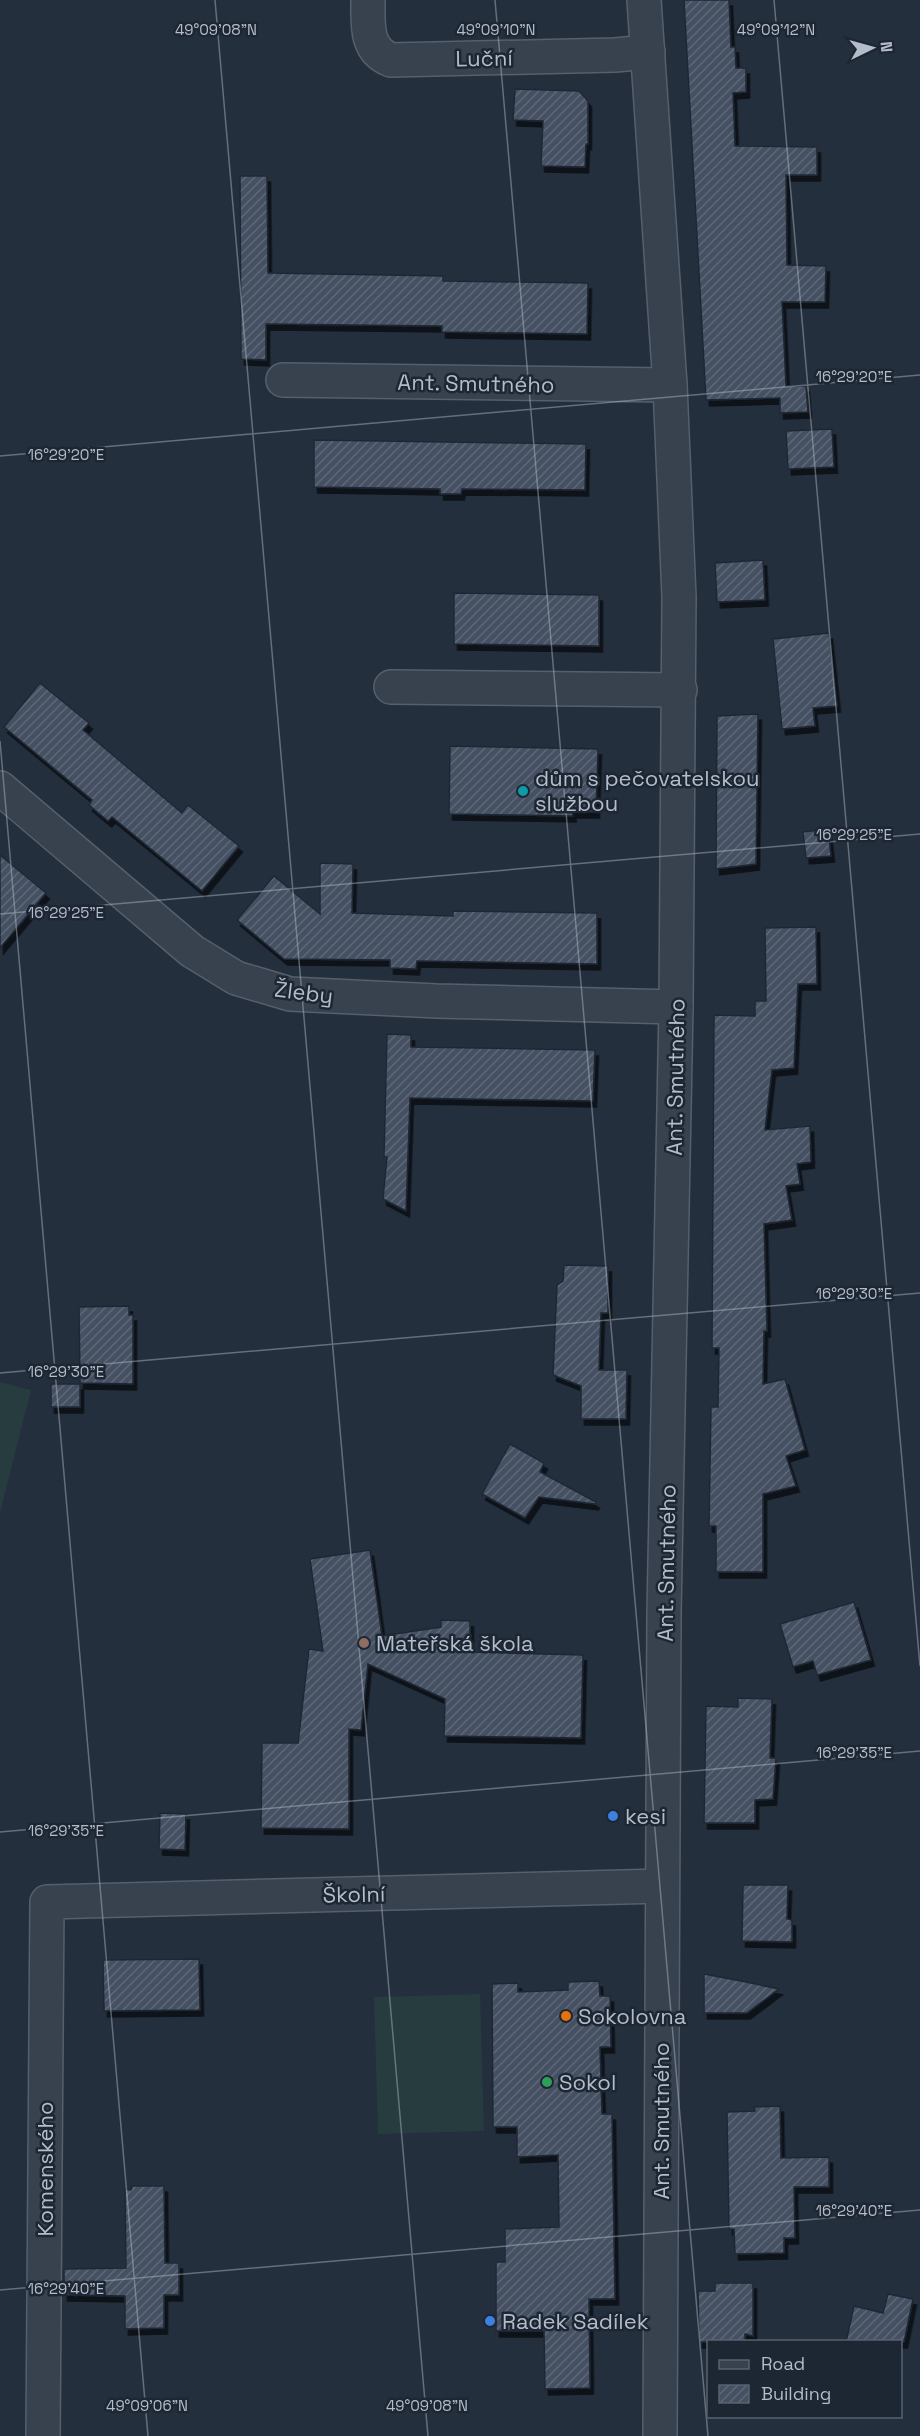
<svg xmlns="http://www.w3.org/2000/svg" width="920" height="2436" viewBox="0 0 920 2436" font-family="'Space Grotesk',sans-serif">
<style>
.pitch{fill:#263c3f}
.building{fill:url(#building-hatch);stroke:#1f2835;stroke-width:1.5;filter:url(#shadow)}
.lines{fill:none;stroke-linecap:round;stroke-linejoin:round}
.minor-casing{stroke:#565f6c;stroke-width:36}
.tertiary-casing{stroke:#565f6c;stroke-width:36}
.minor{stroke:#38414e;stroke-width:33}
.tertiary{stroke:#38414e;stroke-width:33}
.ticks{fill:none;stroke:#b4bcc9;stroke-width:1.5;stroke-opacity:0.45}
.culture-dot{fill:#0f9aa8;stroke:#1d2633;stroke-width:2}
.education-dot{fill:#8d6e63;stroke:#1d2633;stroke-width:2}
.shop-dot{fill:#3f7fe0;stroke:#1d2633;stroke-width:2}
.food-dot{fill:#e8710a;stroke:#1d2633;stroke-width:2}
.leisure-dot{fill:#2e9e5b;stroke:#1d2633;stroke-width:2}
.labels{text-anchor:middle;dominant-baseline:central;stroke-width:5;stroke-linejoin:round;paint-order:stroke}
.street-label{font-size:22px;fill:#b4bcc9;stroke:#1d2633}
.poi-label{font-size:22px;fill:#b4bcc9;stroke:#1d2633;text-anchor:start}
.ticks-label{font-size:15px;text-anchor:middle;fill:#b4bcc9;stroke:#1d2633;stroke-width:5;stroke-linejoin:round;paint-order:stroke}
</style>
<defs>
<pattern id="building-hatch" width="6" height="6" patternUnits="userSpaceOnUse" patternTransform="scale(1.5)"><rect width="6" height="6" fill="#455162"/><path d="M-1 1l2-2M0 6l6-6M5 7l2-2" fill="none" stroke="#5d6877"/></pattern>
<filter id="shadow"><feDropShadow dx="3.5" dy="6" stdDeviation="0" flood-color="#0009"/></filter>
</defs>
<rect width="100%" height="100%" fill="#242f3e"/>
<!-- pitch -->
<g class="pitch">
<polygon points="0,1382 31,1390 0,1513"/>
<polygon points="480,1994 484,2131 378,2134 374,1997"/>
</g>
<!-- building -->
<g class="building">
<polygon points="684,0 729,0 731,47 735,47 736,68 746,68 746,92 733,93 735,146 817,147 817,175 786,175 787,265 826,266 825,302 782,302 786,386 806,386 808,412 780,413 780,398 706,400"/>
<polygon points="515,89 579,91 588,101 588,144 586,144 585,167 541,166 543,121 513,120"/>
<polygon points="240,176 267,176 268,273 443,276 443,281 588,283 587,334 442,332 442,326 266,324 266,360 241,359"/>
<polygon points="832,429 834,467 788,469 786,431"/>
<polygon points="314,440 586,444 585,490 462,489 461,494 440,494 440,489 314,487"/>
<polygon points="763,560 765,600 717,602 715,563"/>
<polygon points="454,593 599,595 599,646 454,644"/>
<polygon points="829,633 837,706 813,708 815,726 782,729 773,639"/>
<polygon points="40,683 89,723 83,730 182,813 188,805 239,846 202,891 112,817 108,821 89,805 92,800 4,727"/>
<polygon points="758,714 756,864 716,869 717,716"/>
<polygon points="450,746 598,749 596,812 572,812 573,816 449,814"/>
<polygon points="828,829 831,856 806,858 803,832"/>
<polygon points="0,855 46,893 0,948"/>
<polygon points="320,863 353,864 352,913 453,916 453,911 597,913 597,964 417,961 416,969 390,968 390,960 284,959 237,920 274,876 320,914"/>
<polygon points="816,927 817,984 798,984 794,1068 772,1070 765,1130 810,1126 811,1162 797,1164 800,1184 786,1186 792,1220 764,1224 767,1331 764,1331 763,1384 785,1379 805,1450 786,1456 796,1486 763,1494 763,1572 716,1572 716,1526 709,1526 711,1407 718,1407 719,1348 712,1348 714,1015 755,1016 755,1001 766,1001 765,928"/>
<polygon points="387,1034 411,1035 411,1047 595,1050 593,1101 410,1098 406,1211 383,1199 387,1157 384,1157"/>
<polygon points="564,1265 608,1266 608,1313 601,1313 599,1370 627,1370 626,1419 581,1419 581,1386 553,1375 557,1285 563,1281"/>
<polygon points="129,1306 129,1315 133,1315 133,1384 80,1383 79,1307"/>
<rect x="51" y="1384" width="29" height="23"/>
<polygon points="510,1444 544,1463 540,1472 596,1502 595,1504 539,1497 525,1518 482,1494"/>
<polygon points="370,1550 382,1636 441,1627 441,1620 470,1621 470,1652 583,1655 581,1738 444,1736 445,1699 368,1664 361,1730 349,1729 349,1829 261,1828 262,1743 298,1743 309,1649 323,1651 310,1559"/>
<polygon points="854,1602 871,1660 817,1675 813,1661 793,1667 780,1624"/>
<polygon points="738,1698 772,1699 770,1758 776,1758 773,1799 755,1800 755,1823 704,1823 706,1706 738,1707"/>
<polygon points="160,1813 186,1814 185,1850 159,1849"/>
<polygon points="743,1885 788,1885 787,1919 792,1920 792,1942 742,1941"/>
<polygon points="199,1959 200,2010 104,2011 103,1960"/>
<polygon points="704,1974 741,1981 779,1989 747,2013 704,2013"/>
<polygon points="599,1981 600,1996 610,1996 611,2047 600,2047 602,2114 612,2114 615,2299 589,2299 590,2388 545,2389 544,2331 496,2331 496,2262 505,2262 505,2229 559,2227 558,2155 517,2157 517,2127 493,2127 492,1984 518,1983 518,1992 568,1990 568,1982"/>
<polygon points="780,2106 781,2158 829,2157 829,2187 794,2187 795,2238 784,2238 784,2253 735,2254 734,2229 729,2229 727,2112 755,2111 754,2107"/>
<polygon points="132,2186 164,2186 165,2263 179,2263 179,2295 164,2295 164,2328 125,2329 125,2296 64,2295 64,2269 126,2268 125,2189 131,2190"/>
<polygon points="715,2283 753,2283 753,2336 745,2334 745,2342 699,2342 698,2291 715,2291"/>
<polygon points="888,2294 913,2299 904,2342 846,2342 854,2306 883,2313"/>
</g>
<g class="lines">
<defs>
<g id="minor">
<path d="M368 0C368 24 365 50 391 60L615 55 648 52"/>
<polyline points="283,380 670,385"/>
<polyline points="391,687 680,690"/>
<polyline points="0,788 192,951 236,978 290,994 437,1001 676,1007"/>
<polyline points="43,2436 47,1902 662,1886"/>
</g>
<polyline id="tertiary" points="644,0 670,385 679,597 676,1007 664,1613 660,2436"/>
</defs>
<!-- minor casing -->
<use href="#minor" class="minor-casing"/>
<!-- tertiary casing -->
<use href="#tertiary" class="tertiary-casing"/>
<!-- minor -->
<use href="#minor" class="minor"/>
<!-- tertiary -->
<use href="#tertiary" class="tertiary"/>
</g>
<!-- ticks -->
<path class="ticks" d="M215 0 428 2436M495 0 708 2436M774 0 920 1666M0 456 920 375M0 741 148 2436M0 914 920 834M0 1373 920 1293M0 1832 920 1751M0 2290 920 2210"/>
<!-- markers -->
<circle class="culture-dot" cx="523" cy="791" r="6"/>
<circle class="education-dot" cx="364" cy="1643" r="6"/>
<g class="shop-dot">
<circle cx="613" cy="1816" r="6"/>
<circle cx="490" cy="2321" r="6"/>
</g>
<circle class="food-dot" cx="566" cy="2016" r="6"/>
<circle class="leisure-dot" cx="547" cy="2082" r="6"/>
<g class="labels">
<!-- street labels -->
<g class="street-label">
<text transform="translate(484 58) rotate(-1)">Luční</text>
<text transform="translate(476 383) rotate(1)">Ant. Smutného</text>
<text transform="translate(304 992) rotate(7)">Žleby</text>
<text transform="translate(675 1077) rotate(-89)">Ant. Smutného</text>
<text transform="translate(666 1563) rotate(-89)">Ant. Smutného</text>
<text transform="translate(354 1894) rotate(-1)">Školní</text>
<text transform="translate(661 2121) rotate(-90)">Ant. Smutného</text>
<text transform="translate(45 2169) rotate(-90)">Komenského</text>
</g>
<!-- poi labels -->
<g class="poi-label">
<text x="535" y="778">dům s pečovatelskou<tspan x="535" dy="25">službou</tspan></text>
<text x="376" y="1643">Mateřská škola</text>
<text x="625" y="1816">kesi</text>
<text x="578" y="2016">Sokolovna</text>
<text x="559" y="2082">Sokol</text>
<text x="502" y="2321">Radek Sadílek</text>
</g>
</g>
<g class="ticks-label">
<text x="216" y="35">49°09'08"N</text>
<text x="496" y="35">49°09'10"N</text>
<text x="776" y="35">49°09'12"N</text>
<text x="854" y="382">16°29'20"E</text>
<text x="66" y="460">16°29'20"E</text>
<text x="854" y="840">16°29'25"E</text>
<text x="66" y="918">16°29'25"E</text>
<text x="854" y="1299">16°29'30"E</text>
<text x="66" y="1377">16°29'30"E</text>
<text x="854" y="1758">16°29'35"E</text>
<text x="66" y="1836">16°29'35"E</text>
<text x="854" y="2216">16°29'40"E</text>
<text x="66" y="2294">16°29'40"E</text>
<text x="147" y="2411">49°09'06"N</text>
<text x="427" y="2411">49°09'08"N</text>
</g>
<!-- legend -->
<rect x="707" y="2340" width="195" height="78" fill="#1d2633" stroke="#59626f" stroke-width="1.5"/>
<rect x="719" y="2360" width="30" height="9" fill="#38414e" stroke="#59626f" stroke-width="1.5"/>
<text x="761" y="2370" font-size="18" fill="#b4bcc9">Road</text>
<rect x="719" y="2385" width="30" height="18" fill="url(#building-hatch)" stroke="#59626f" stroke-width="1.5"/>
<text x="761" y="2400" font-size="18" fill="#b4bcc9">Building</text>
<!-- north arrow -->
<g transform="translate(872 48) rotate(85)" stroke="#1d2633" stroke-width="4.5" paint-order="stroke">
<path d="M0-4.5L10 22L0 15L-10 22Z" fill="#b4bcc9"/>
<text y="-9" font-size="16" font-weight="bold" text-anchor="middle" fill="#b4bcc9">N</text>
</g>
</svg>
